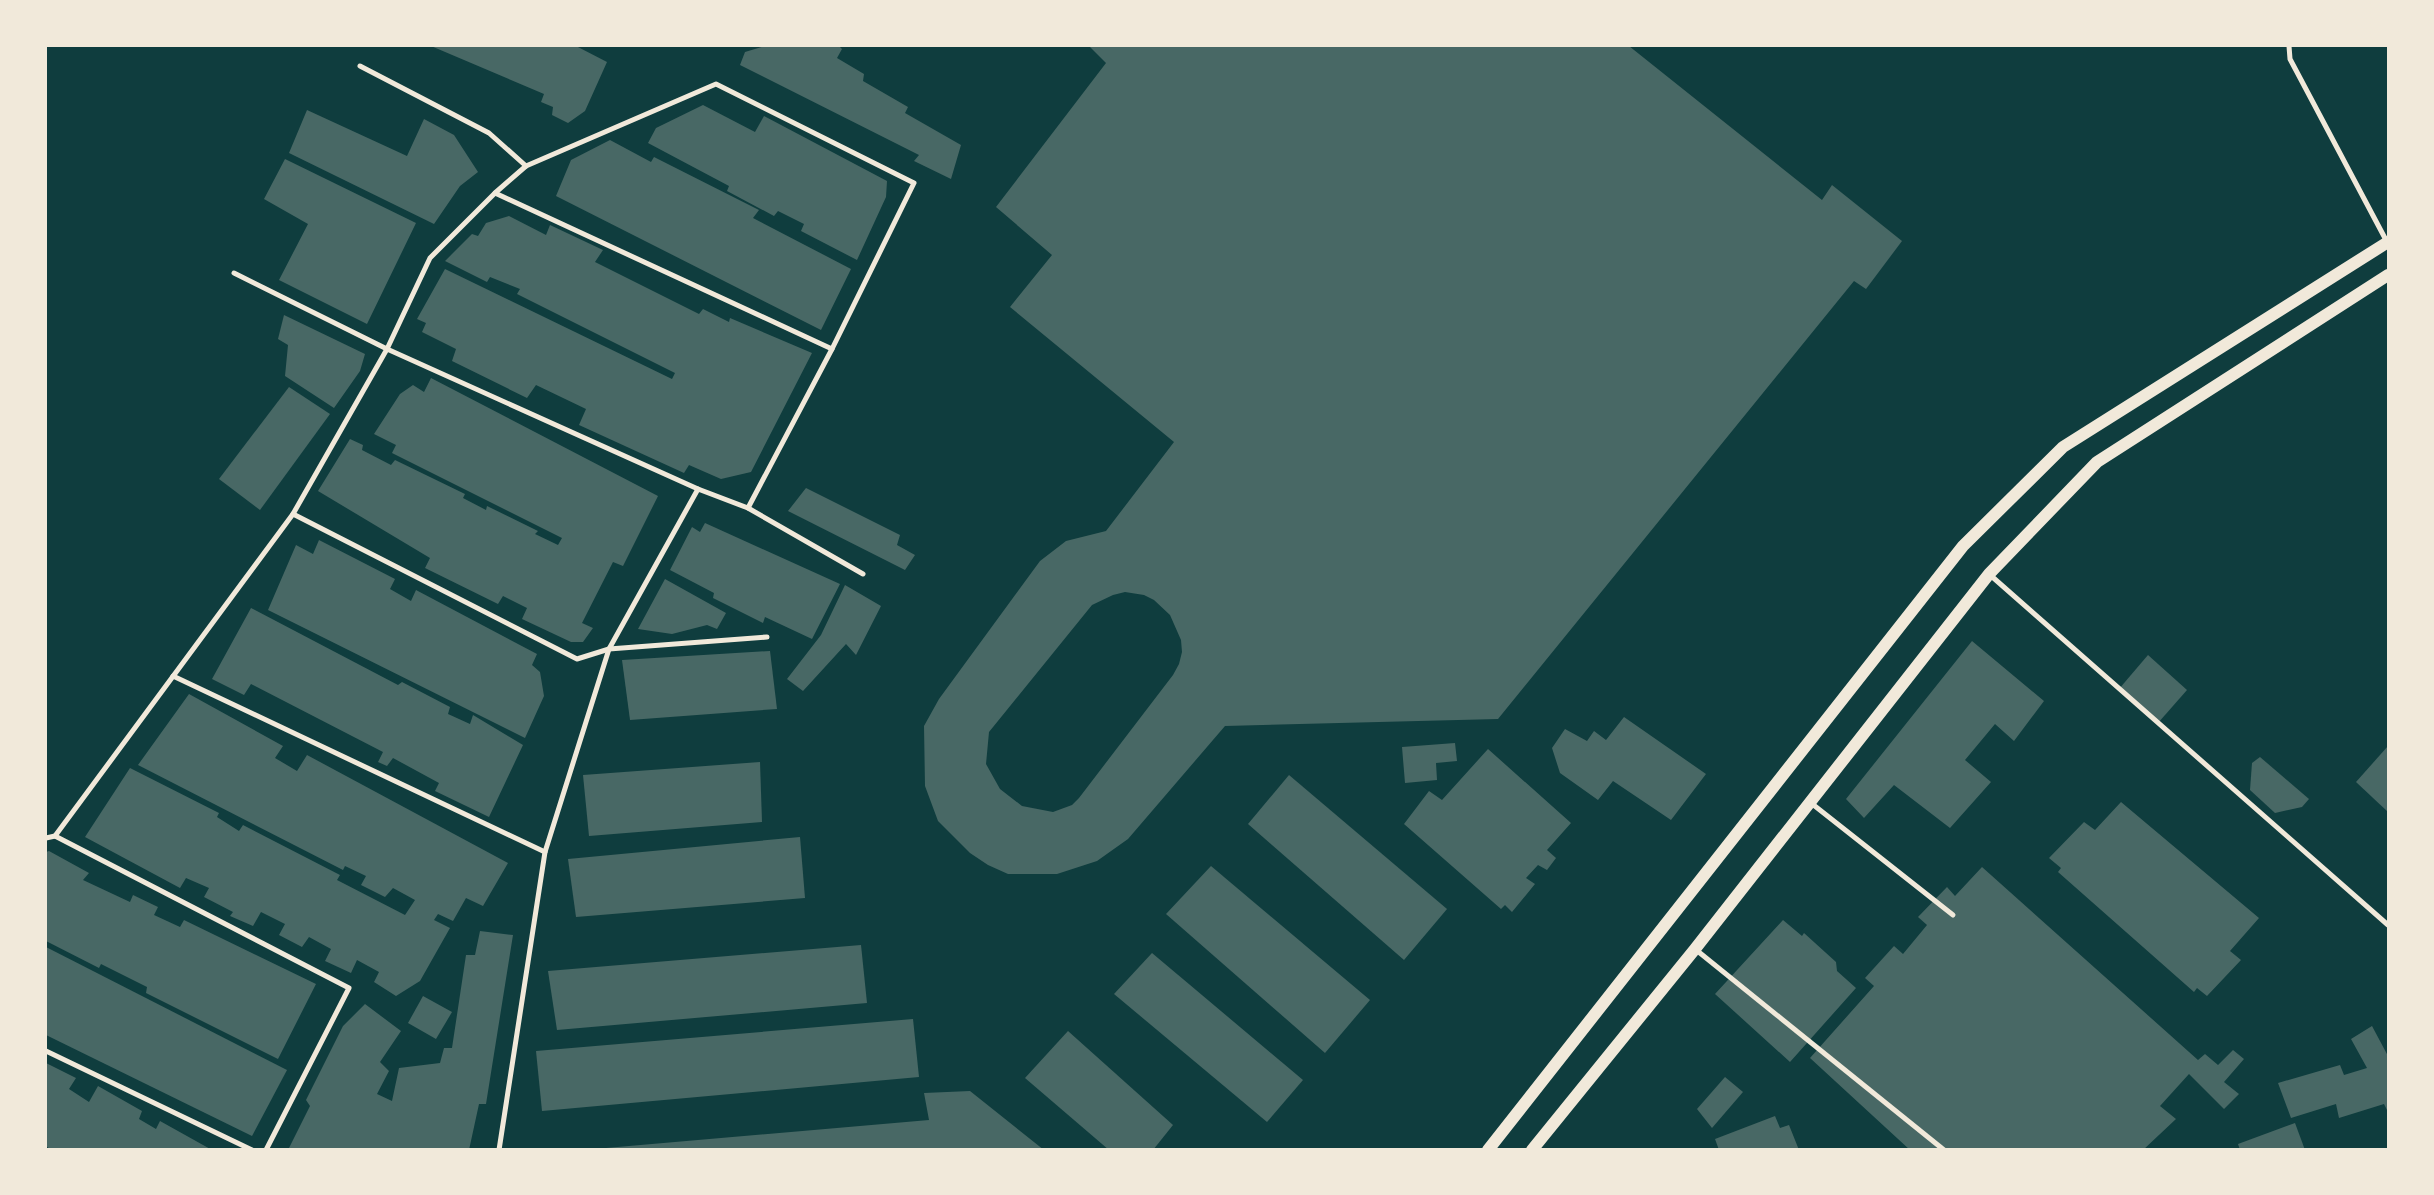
<svg xmlns="http://www.w3.org/2000/svg" width="2434" height="1195" viewBox="0 0 2434 1195" font-family="'DM Sans',sans-serif">
<style>
.building{fill:#486865;fill-rule:evenodd}
.lines{fill:none;stroke-linecap:round;stroke-linejoin:round}
.service{stroke:#f1e9da;stroke-width:5}
.tertiary{stroke:#f1e9da;stroke-width:12}
</style>
<rect width="100%" height="100%" fill="#0f3d3e"/>
<!-- building -->
<g class="building">
<polygon points="431,46 576,46 607,62 585,111 568,123 552,115 553,107 541,102 544,94"/>
<polygon points="765,46 839,46 842,49 837,58 864,74 863,81 908,107 905,113 961,145 951,179 914,161 919,155 740,65 745,52"/>
<path d="M1089 46H1629L1822 200 1832 185 1902 241 1866 289 1854 281 1498 719 1225 726 1128 839 1097 861 1057 874H1008L988 865 970 853 938 821 925 786 924 726 939 699 1040 561 1066 541 1106 531 1174 442 1010 307 1052 255 996 207 1106 63ZM1125 592 1144 595 1154 600 1170 615 1181 640 1182 652 1179 664 1173 675 1079 798 1072 805 1053 812 1022 806 1000 789 986 764 989 732 1092 605 1113 595Z"/>
<polygon points="703,105 755,132 764,116 887,181 886,197 857,260 801,231 804,224 778,211 774,216 727,191 729,186 648,143 656,128"/>
<polygon points="307,110 407,156 424,119 454,135 478,172 460,186 434,224 289,153"/>
<polygon points="610,140 651,162 654,157 759,210 753,218 851,269 821,330 556,196 571,160"/>
<polygon points="285,159 416,223 367,324 279,280 308,224 264,199"/>
<polygon points="509,216 546,235 550,225 603,250 595,262 699,314 703,309 729,322 730,318 812,353 751,472 721,479 689,465 684,473 579,425 586,409 536,385 527,398 452,361 456,349 422,332 426,323 417,319 445,269 672,379 675,373 517,294 520,289 490,277 487,282 445,261 472,234 478,236 486,223"/>
<polygon points="284,315 365,354 360,371 334,408 285,376 288,345 278,339"/>
<polygon points="431,378 658,496 623,566 613,562 582,623 593,628 583,642 571,642 522,619 527,608 503,596 498,604 425,568 430,558 318,491 350,439 363,445 362,450 391,465 395,460 465,494 463,498 486,510 487,506 538,531 535,534 558,545 562,538 392,453 396,445 374,434 400,394 413,385 424,392"/>
<polygon points="289,387 330,414 260,510 219,479"/>
<polygon points="806,488 900,535 897,545 915,555 905,570 788,511"/>
<polygon points="705,523 840,584 812,639 765,617 763,623 713,598 714,593 670,570 692,527 700,532"/>
<polygon points="319,540 395,579 390,589 411,601 416,590 537,654 532,665 540,672 544,696 525,738 268,610 296,545 313,554"/>
<polygon points="665,579 726,613 717,629 707,625 672,634 638,629"/>
<polygon points="845,585 881,606 856,655 846,644 803,691 787,679 821,635"/>
<polygon points="251,608 398,685 402,682 450,707 448,714 470,724 473,715 523,745 489,817 435,791 439,783 393,758 387,766 378,762 383,752 251,684 244,695 212,679"/>
<polygon points="1972,641 2044,701 2014,741 1995,724 1965,760 1991,782 1950,828 1894,785 1864,818 1846,799"/>
<polygon points="770,651 777,709 630,720 622,660"/>
<polygon points="2148,655 2187,690 2158,723 2119,689"/>
<polygon points="189,694 283,746 275,758 297,771 307,755 508,863 483,906 466,898 453,921 438,914 434,920 450,928 420,981 396,996 374,982 379,972 357,960 351,973 325,961 331,949 309,937 302,947 279,935 285,924 261,912 253,926 230,916 233,912 204,897 209,888 186,878 180,888 85,837 130,768 219,813 217,817 239,831 243,825 340,875 337,880 405,915 415,900 393,888 385,897 361,885 366,876 345,866 343,870 138,765"/>
<polygon points="1624,717 1706,774 1671,820 1613,781 1598,800 1560,773 1552,748 1565,729 1587,741 1594,731 1606,740"/>
<polygon points="1455,743 1457,761 1436,763 1437,780 1405,783 1402,747"/>
<polygon points="2388,746 2388,812 2356,782"/>
<polygon points="1488,749 1571,823 1547,850 1556,858 1547,870 1538,865 1526,878 1535,884 1512,912 1505,905 1501,909 1404,824 1429,791 1442,800"/>
<polygon points="2260,757 2309,799 2302,807 2275,813 2250,790 2252,763"/>
<polygon points="760,762 762,822 589,836 583,775"/>
<polygon points="1289,775 1447,909 1404,960 1248,824"/>
<polygon points="2121,802 2259,918 2230,951 2241,960 2207,996 2197,988 2194,992 2058,872 2061,868 2049,858 2084,822 2095,830"/>
<polygon points="800,837 805,898 576,917 568,859"/>
<polygon points="49,851 89,873 83,880 130,902 133,895 158,907 154,915 180,927 184,920 316,984 278,1059 146,993 147,987 101,964 99,968 46,941 46,852"/>
<polygon points="1211,866 1370,1000 1325,1053 1166,914"/>
<polygon points="1982,867 2198,1060 2205,1054 2218,1065 2233,1050 2244,1059 2224,1082 2239,1094 2224,1109 2189,1074 2160,1106 2176,1119 2143,1150 1910,1150 1810,1058 1874,986 1865,978 1894,946 1903,954 1927,925 1918,917 1947,887 1955,896"/>
<polygon points="1783,920 1802,936 1804,933 1836,962 1837,971 1856,988 1790,1062 1715,994"/>
<polygon points="480,931 513,935 486,1104 479,1104 469,1150 288,1150 310,1106 306,1100 343,1026 365,1004 401,1031 380,1062 389,1071 377,1094 392,1101 399,1068 440,1063 444,1048 452,1048 466,955 475,955"/>
<polygon points="861,945 867,1003 557,1030 548,971"/>
<polygon points="46,947 287,1070 252,1136 46,1035"/>
<polygon points="1152,953 1303,1080 1267,1122 1114,994"/>
<polygon points="423,996 452,1012 436,1039 408,1023"/>
<polygon points="913,1019 919,1077 542,1111 536,1051"/>
<polygon points="2372,1026 2388,1056 2388,1112 2384,1104 2339,1118 2336,1104 2291,1118 2278,1083 2340,1065 2344,1075 2367,1068 2351,1039"/>
<polygon points="1068,1031 1173,1125 1153,1150 1109,1150 1025,1078"/>
<polygon points="46,1063 76,1078 69,1089 89,1102 98,1086 142,1111 139,1119 156,1129 160,1121 212,1150 51,1150 46,1146"/>
<polygon points="1725,1077 1743,1092 1712,1128 1697,1109"/>
<polygon points="970,1091 1044,1150 606,1150 606,1148 929,1120 924,1093"/>
<polygon points="1775,1116 1780,1128 1789,1125 1799,1150 1719,1150 1715,1139"/>
<polygon points="2295,1123 2305,1150 2240,1150 2238,1144"/>
</g>
<g class="lines">
<!-- service -->
<g class="service">
<polyline points="2289,46 2290,59 2387,242"/>
<polyline points="360,66 489,133 526,166"/>
<polyline points="495,193 832,349"/>
<polyline points="234,273 387,349 698,489"/>
<polyline points="748,508 863,574"/>
<polyline points="293,514 577,659 609,649 767,637"/>
<polyline points="1989,574 2388,925"/>
<polyline points="173,676 545,852"/>
<polyline points="1811,803 1953,915"/>
<polyline points="55,836 349,988 266,1150"/>
<polyline points="46,838 55,836 293,514 387,349 430,258 495,193 526,166 716,84 914,183 832,349 748,508 698,489 609,649 545,852 499,1150"/>
<polyline points="1695,949 1944,1150"/>
<polyline points="46,1051 252,1150"/>
</g>
<!-- tertiary -->
<g class="tertiary">
<polyline points="1488,1150 1963,546 2063,447 2388,242"/>
<polyline points="1532,1150 1695,949 1989,574 2097,462 2388,275"/>
</g>
</g>
<!-- border -->
<rect width="2434" height="1195" fill="none" stroke="#f1e9da" stroke-width="94"/>
</svg>
